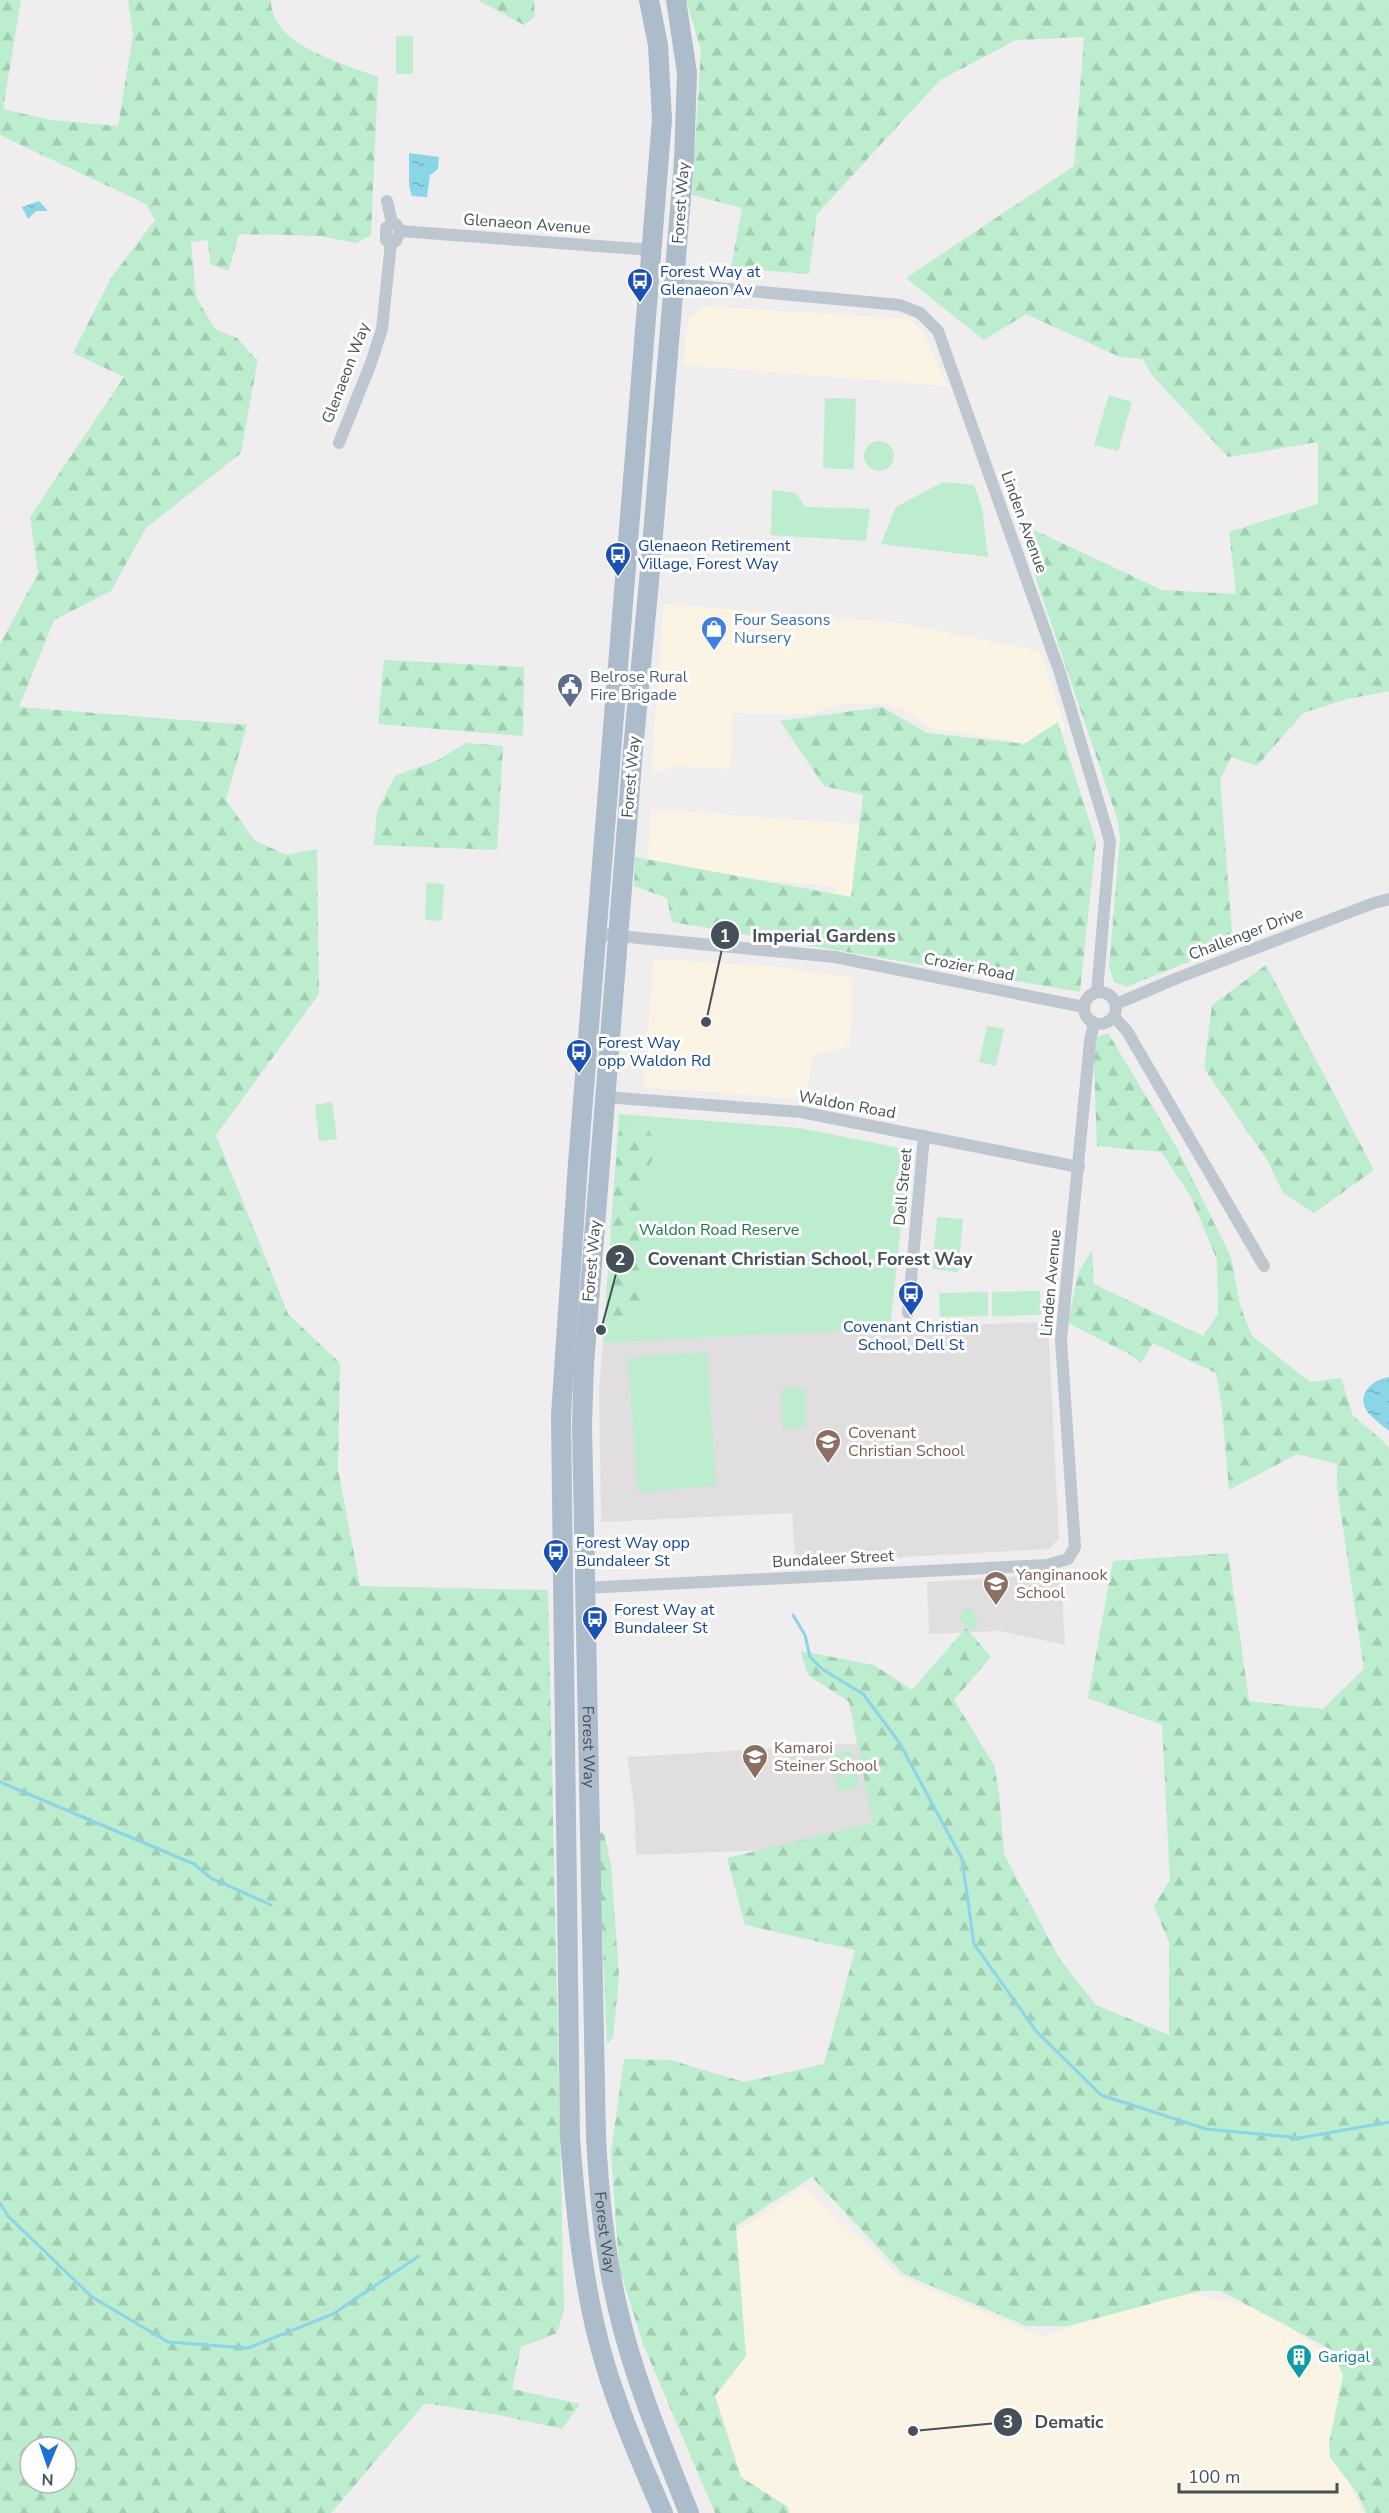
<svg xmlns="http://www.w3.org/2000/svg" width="1389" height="2513" viewBox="0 0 1389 2513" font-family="'Nunito Sans',sans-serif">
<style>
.commercial{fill:#fbf4e5}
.education{fill:#e0dede}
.green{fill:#bbedce}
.forest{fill:url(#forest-firs);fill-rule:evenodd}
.water{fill:url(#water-ripples)}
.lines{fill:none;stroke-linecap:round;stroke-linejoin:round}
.stream{stroke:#8ad5e8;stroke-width:3}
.street{stroke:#bec7cf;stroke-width:12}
.primary{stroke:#adbccb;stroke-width:20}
.labels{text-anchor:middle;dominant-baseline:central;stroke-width:6;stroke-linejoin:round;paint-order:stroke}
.street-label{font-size:16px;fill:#465059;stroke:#fff}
.transit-label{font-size:16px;fill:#164399;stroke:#fff;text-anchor:start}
.shop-label{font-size:16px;fill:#366cbe;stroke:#fff;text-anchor:start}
.service-label{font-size:16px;fill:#4e5e75;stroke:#fff;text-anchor:start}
.park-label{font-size:16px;fill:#197848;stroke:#fff}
.education-label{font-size:16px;fill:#785e54;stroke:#fff;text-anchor:start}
.culture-label{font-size:16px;fill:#0d838f;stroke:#fff;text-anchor:start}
.leader{fill:none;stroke:#465059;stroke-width:2}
.callout-dot{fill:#465059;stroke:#fff;stroke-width:2}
.mark-label{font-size:18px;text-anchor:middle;font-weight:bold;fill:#fff}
.callout-label{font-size:18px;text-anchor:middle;font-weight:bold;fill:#465059;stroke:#fff;stroke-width:6;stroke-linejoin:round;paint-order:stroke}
</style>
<defs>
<pattern id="forest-firs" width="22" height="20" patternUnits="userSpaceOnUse" patternTransform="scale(1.5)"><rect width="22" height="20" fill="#bbedce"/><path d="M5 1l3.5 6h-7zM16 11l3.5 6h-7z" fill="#a2cdb3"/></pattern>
<pattern id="water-ripples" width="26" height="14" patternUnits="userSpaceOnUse" patternTransform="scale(1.5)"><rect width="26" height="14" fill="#8ad5e8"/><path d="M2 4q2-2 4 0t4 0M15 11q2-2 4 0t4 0" fill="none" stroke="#73afbf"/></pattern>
</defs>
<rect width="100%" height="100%" fill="#efeded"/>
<!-- commercial -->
<g class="commercial">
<polygon points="704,306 909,319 922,329 947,386 684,365 688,320"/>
<polygon points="664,604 901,623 1040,651 1066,730 1029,744 929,728 905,710 885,704 842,704 810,714 733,713 730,769 675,766 651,775"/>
<polygon points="651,809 867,825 853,950 831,946 837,887 647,867"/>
<polygon points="654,959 782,967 853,978 850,1046 813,1055 805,1099 643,1087"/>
<polygon points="805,2187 900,2277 1042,2337 1181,2291 1267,2311 1346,2368 1335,2453 1363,2513 748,2513 708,2402 728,2237"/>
</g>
<!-- education -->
<g class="education">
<polygon points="1048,1322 1059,1538 1049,1549 795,1563 792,1513 601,1522 599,1390 603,1343 922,1326"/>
<polygon points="1061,1574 1065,1645 1000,1631 929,1634 927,1582"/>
<polygon points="866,1743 901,1845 636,1855 634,1804 627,1757"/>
</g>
<!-- green -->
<g class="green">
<rect x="396" y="36" width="17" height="38"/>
<polygon points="1109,395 1132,402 1118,451 1094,445"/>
<polygon points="825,398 856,399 854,469 823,468"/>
<circle cx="879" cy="456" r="15"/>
<polygon points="943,482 974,485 982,508 988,557 881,544 896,507"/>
<polygon points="772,490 796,493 805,507 870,509 866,541 771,535"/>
<polygon points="426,883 444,884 442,921 425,920"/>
<polygon points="987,1026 1004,1029 996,1066 979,1062"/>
<polygon points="332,1102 337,1139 319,1141 315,1105"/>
<polygon points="619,1114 800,1128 909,1150 890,1328 603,1343"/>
<polygon points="937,1217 963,1219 958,1272 932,1269"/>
<polygon points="1040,1291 1041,1315 992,1316 992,1292"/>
<polygon points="988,1292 988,1316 940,1317 939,1293"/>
<polygon points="707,1352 716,1486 638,1492 628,1358"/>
<polygon points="805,1388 806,1427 783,1428 781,1389"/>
<polygon points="967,1608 971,1609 979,1623 970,1630 962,1623 959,1614"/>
<polygon points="852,1750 859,1787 838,1791 831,1754"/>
</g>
<!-- forest -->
<g class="forest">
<path d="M0 0H21L3 109 51 120 118 126 133 35 128 0H271C270 45 343 63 378 77L371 235 356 243 320 236 239 234 229 271 210 264 208 240 191 242 196 297 215 329 237 338 256 359 258 358 241 453 146 528 111 591 54 620 19 707 247 725 226 800 254 840 286 855 317 849 319 994 216 1135 288 1314 340 1363 338 1469 360 1586 548 1590 564 2310 557 2333 521 2347 512 2389 580 2404 562 2429 499 2415 425 2403 331 2513H0V644L38 573 30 517 124 377 73 353 111 278 155 220 146 204 0 135ZM30 2447H66V2483H30Z"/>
<polygon points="478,0 534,0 535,17 524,25"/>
<polygon points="686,0 1389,0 1389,691 1348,699 1303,713 1257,766 1231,757 1220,780 1233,944 1126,987 1115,982 1109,968 1120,838 1118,821 1017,522 1162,590 1236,594 1229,532 1318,504 1318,442 1228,457 1151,374 1143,359 1120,357 1026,314 984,340 906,278 1074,166 1084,37 1016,40 940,80 817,214 809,274 731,268 742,208 692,195 701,50"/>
<polygon points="384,660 524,667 523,736 378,724"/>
<polygon points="882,707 927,733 1024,744 1058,722 1096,842 1080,992 672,922 667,898 634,886 635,857 851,897 863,795 824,786 780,721"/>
<polygon points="466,743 503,746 497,850 374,845 377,811 395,776 438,760"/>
<polygon points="1266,965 1374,1170 1314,1213 1283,1193 1267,1160 1204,1068 1212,1005"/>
<polygon points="1108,1033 1176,1146 1231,1257 1240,1305 1252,1336 1310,1382 1341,1378 1353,1416 1380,1438 1389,1448 1389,2513 1366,2513 1359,2496 1330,2457 1329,2443 1343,2376 1332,2350 1221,2291 1199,2291 1067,2326 1026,2326 903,2274 812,2177 736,2226 746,2356 715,2396 741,2477 788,2507 789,2513 715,2513 643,2344 619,2267 611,2152 624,2059 670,2060 744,2082 824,2064 855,1950 745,1925 727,1858 873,1823 849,1702 808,1675 801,1651 874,1665 912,1690 966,1628 991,1657 954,1700 994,1765 999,1792 1004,1854 1059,1958 1096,2005 1169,2035 1169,1943 1154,1906 1170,1880 1162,1725 1088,1698 1113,1561 1228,1553 1249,1701 1323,1709 1364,1669 1337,1488 1337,1464 1297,1454 1229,1490 1222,1409 1216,1373 1153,1343 1141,1363 1131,1355 1068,1323 1078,1273 1092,1250 1094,1284 1203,1336 1218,1314 1217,1260 1191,1197 1161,1152 1097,1146 1093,1038"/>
<polygon points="633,1120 647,1128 654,1139 654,1156 645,1174 643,1260 646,1276 641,1300 642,1313 628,1330 603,1343 618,1135 624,1121"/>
<polygon points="598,1832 604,1833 611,1865 619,1977 613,2038 607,2044"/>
</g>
<!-- water -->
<g class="water">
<polygon points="409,153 439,157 438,169 430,175 427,197 412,196 409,186"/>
<polygon points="39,201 48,211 36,211 28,219 22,207"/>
<path d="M1389 1377V1431C1383 1426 1376 1421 1370 1415 1354 1397 1370 1380 1389 1377Z"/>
</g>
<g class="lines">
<!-- stream -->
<g class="stream">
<polyline points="793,1615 805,1635 810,1657 822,1669 863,1694 899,1742 962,1859 974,1944 1036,2031 1101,2095 1206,2129 1300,2138 1389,2122"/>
<polyline points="0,1782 194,1864 211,1878 271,1905"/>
<polyline points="0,2203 8,2216 92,2297 168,2342 248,2348 333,2314 419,2256"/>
</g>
<!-- street -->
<g class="street">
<polyline points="387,201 392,223 396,224 400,231 396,241 391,243 386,240 386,228 392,223"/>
<polyline points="400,231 652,250"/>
<polyline points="675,284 900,305 920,313 938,331 1060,673 1110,841 1097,992"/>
<polyline points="339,443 371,363 382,329 391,243"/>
<polyline points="598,934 835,957 1084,1007"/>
<circle cx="1100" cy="1008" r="16"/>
<polyline points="1116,1004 1180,977 1374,903 1389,899"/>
<polyline points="1114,1017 1127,1031 1264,1266"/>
<polyline points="605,1097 801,1112 1079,1167"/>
<polyline points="908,1313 924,1136"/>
<polyline points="584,1588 1047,1565 1068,1559 1075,1547 1061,1340 1090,1041 1094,1023"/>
</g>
<!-- primary -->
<g class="primary">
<path d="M649 0 658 45 662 119 578 1163 561 1415 570 2138C576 2214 583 2291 605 2364 620 2415 642 2464 663 2513"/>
<path id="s1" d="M676 0 687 73 684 161 650 571 633 750 584 1364 582 1425 596 2137C599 2194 604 2250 617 2305 633 2377 662 2445 689 2513"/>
</g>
</g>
<!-- icons -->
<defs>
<symbol id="bus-pin" viewBox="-11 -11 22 30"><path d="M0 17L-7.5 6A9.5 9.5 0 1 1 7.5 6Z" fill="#1a4fb4" stroke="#fff"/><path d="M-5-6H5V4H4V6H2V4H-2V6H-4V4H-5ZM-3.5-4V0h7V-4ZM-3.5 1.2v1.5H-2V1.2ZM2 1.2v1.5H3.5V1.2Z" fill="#fff"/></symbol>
<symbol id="shop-pin" viewBox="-11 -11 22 30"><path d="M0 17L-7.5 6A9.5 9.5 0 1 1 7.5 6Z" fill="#3f7fe0" stroke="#fff"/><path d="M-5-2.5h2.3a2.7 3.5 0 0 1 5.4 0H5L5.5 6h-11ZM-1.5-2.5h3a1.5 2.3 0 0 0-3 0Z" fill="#fff"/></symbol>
<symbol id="civic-pin" viewBox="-11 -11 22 30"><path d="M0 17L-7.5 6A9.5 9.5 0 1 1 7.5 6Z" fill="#5c6f8a" stroke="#fff"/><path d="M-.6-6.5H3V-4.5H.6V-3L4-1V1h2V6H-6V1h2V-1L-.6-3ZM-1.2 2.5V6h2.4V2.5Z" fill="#fff"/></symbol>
<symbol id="school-pin" viewBox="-11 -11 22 30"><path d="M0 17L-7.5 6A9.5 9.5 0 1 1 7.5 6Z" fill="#8d6e63" stroke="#fff"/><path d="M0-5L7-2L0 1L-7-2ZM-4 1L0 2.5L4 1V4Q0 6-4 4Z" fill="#fff"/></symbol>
<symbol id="building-pin" viewBox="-11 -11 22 30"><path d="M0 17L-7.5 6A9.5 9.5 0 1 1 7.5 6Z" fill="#0f9aa8" stroke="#fff"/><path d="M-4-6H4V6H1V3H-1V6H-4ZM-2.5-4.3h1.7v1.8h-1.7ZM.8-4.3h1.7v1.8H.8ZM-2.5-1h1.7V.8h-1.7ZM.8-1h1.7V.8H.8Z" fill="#fff"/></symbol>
</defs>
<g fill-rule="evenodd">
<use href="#bus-pin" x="625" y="266" width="30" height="40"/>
<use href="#bus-pin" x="603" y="540" width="30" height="40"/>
<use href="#shop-pin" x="699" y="614" width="30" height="40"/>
<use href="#civic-pin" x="555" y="671" width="30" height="40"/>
<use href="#bus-pin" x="564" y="1037" width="30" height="40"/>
<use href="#bus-pin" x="896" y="1279" width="30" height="40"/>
<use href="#school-pin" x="813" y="1427" width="30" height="40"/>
<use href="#bus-pin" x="541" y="1537" width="30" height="40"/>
<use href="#school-pin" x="981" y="1569" width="30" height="40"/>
<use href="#bus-pin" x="580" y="1604" width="30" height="40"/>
<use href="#school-pin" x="740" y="1742" width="30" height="40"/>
<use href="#building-pin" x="1284" y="2342" width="30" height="40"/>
</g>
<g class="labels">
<!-- street labels -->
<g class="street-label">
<text transform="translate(681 203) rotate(-86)">Forest Way</text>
<text transform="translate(527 224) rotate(4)">Glenaeon Avenue</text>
<text transform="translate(346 373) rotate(-69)">Glenaeon Way</text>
<text transform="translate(1024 522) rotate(70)">Linden Avenue</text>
<text transform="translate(631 777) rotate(-85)">Forest Way</text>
<text transform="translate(1246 934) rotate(-21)">Challenger Drive</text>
<text transform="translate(969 967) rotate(11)">Crozier Road</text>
<text transform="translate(847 1105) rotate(10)">Waldon Road</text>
<text transform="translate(903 1187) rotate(-85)">Dell Street</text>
<text transform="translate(592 1261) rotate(-85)">Forest Way</text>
<text transform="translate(1051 1283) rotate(-85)">Linden Avenue</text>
<text transform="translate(833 1559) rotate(-3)">Bundaleer Street</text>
<text stroke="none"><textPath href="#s1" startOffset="1752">Forest Way</textPath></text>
<text stroke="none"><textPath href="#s1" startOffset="2238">Forest Way</textPath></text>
</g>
<!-- transit labels -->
<g class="transit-label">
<text x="660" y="272">Forest Way at<tspan x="660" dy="18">Glenaeon Av</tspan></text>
<text x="638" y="546">Glenaeon Retirement<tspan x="638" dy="18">Village, Forest Way</tspan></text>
<text x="598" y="1043">Forest Way<tspan x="598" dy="18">opp Waldon Rd</tspan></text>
<text x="911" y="1327" text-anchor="middle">Covenant Christian<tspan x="911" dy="18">School, Dell St</tspan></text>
<text x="576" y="1543">Forest Way opp<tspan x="576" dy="18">Bundaleer St</tspan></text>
<text x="614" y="1610">Forest Way at<tspan x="614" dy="18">Bundaleer St</tspan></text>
</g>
<!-- shop labels -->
<g class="shop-label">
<text x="734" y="620">Four Seasons<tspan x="734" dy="18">Nursery</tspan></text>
</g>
<!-- service labels -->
<g class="service-label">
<text x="590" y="677">Belrose Rural<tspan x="590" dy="18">Fire Brigade</tspan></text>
</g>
<!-- park labels -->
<g class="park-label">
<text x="719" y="1230">Waldon Road Reserve</text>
</g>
<!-- education labels -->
<g class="education-label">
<text x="848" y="1433">Covenant<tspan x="848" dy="18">Christian School</tspan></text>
<text x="1016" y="1575">Yanginanook<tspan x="1016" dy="18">School</tspan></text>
<text x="774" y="1748">Kamaroi<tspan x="774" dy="18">Steiner School</tspan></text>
</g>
<!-- culture labels -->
<g class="culture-label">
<text x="1318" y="2357">Garigal</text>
</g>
</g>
<!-- callouts -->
<path class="leader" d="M706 1022L725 935M601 1330L620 1259M913 2431L1008 2422"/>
<g class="callout-dot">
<circle cx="706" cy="1022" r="6"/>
<circle cx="601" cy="1330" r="6"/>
<circle cx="913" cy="2431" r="6"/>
<circle cx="725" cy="935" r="15"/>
<circle cx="620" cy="1259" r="15"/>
<circle cx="1008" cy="2422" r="15"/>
</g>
<g class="mark-label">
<text x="725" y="942">1</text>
<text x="620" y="1265">2</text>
<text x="1008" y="2428">3</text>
</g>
<g class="callout-label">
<text x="824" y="942">Imperial Gardens</text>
<text x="810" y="1265">Covenant Christian School, Forest Way</text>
<text x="1069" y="2428">Dematic</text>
</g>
<!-- north arrow -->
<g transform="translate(48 2465) rotate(182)"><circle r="28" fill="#ffffff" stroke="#b5b9bd" stroke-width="1.5"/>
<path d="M0-4.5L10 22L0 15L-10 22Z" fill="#1e70d8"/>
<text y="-9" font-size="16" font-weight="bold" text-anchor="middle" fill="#465059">N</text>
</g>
<!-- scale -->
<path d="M1179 2483v9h158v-9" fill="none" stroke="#465059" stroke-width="3"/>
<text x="1188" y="2483" font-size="18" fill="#465059" stroke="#ffffff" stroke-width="4.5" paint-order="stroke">100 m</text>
</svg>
